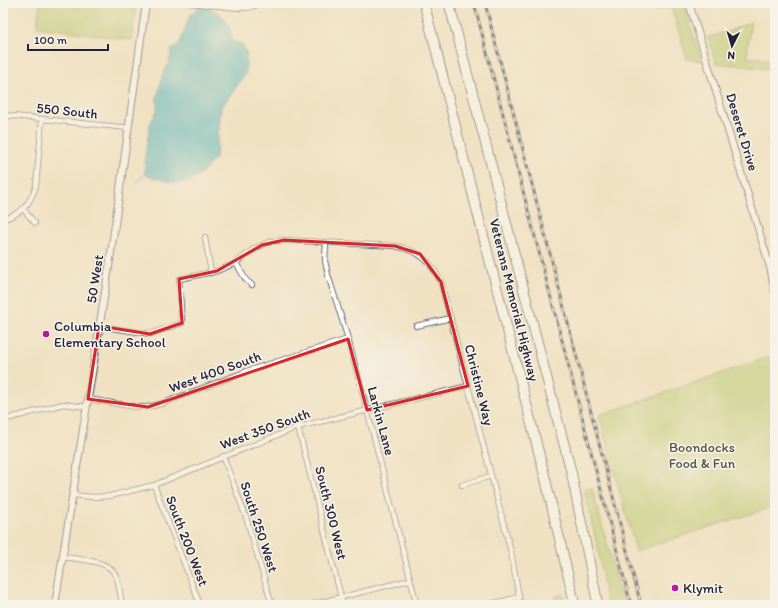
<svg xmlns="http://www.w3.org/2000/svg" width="778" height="608" viewBox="0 0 778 608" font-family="Itim,sans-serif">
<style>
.green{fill:#b3c96d;stroke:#6a7654}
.water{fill:#48b4c5;stroke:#356b80}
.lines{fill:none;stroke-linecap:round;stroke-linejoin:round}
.stream{stroke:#48b4c5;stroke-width:1.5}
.minor-casing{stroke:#413f4f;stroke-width:6}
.tertiary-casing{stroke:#413f4f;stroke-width:8}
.motorway-casing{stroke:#413f4f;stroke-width:11}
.minor{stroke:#fff;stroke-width:4.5}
.tertiary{stroke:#fff;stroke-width:6}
.motorway{stroke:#fff;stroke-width:9}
.rail-casing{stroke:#22223b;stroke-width:3}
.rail{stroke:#f7f3e8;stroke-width:1.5;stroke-dasharray:4.5;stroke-linecap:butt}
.marked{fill:none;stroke:#d62828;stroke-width:3;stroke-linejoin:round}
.poi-dot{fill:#b5179e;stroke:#f7f3e8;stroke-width:1.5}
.labels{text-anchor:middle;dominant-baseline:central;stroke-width:3;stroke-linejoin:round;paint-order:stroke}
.street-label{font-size:14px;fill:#22223b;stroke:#f7f3e8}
.poi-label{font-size:14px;fill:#22223b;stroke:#f7f3e8;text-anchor:start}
.park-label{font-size:14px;fill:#4e544a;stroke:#f7f3e8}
</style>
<rect width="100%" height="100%" fill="#f7f3e8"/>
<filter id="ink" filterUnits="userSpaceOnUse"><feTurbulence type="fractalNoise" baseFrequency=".025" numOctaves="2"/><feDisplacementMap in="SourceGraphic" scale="8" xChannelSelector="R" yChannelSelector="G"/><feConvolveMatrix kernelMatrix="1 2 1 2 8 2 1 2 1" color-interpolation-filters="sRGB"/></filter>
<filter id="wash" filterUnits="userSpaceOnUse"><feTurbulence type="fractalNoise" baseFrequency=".012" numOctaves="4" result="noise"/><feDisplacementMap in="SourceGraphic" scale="16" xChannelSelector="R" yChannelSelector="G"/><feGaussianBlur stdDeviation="0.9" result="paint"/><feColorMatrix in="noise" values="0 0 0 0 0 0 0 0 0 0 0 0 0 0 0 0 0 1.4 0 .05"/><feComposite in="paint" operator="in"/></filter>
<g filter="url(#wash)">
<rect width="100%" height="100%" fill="#f0e1c2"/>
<!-- green -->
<g class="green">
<polygon points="40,3 136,3 132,40 37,27"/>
<polygon points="670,3 684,3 701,61 687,59"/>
<polygon points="751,22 747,57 775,60 775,70 716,63 708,37 727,32"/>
<polygon points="775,355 775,506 636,551 599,415"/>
<polygon points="592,488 624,605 607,605 598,550 584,489"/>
<polygon points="563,594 565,605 557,605 555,596"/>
</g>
<!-- water -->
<path class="water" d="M203 6C213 9 224 15 228 25 231 29 231 36 232 41L242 44 247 53 245 75 221 108 216 157 200 175 188 182 175 183 145 175V155L150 124 157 111V97L160 86 162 76 169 63 172 49 180 43 190 15 197 9Z"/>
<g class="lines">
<!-- stream -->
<polyline class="stream" points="136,182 145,175"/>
</g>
</g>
<g filter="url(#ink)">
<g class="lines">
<defs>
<g id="minor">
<polyline points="189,3 240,8 248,8 263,3"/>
<polyline points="639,3 672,6 688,3"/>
<polyline points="3,26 6,3"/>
<polyline points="3,115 129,128"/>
<polyline points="773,139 775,138"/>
<polyline points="23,209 35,223"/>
<path d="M3 219C22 214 30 204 36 186L42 119"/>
<polyline points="205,237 211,273"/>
<polyline points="326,242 325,261 328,275 348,339 367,410 417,605"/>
<polyline points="236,263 246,280 252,285"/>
<path d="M99 326 150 334 182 323 179 279 217 271 236 263 252 250 262 245 272 241 284 240 395 246C420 251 430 260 441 282L511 552 519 597 520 605"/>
<polyline points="416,326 451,318"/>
<polyline points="88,399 136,407 148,407 161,404 247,371 348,339"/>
<polyline points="3,420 63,404 87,407"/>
<polyline points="298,427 343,605"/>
<polyline points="223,456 246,517 272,605"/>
<polyline points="154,485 200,605"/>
<polyline points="462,485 491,476"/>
<polyline points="73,495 93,497 110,496 154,485 298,427 468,386"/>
<path d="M63 557C77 559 108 560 115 574 120 583 120 596 122 605"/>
<polyline points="310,605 410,580"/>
<polyline points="487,605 519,597"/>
</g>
<g id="tertiary">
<polyline points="689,3 770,267 775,292"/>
<polyline points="55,605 109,267 146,3"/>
</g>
<g id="motorway">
<polyline points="424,3 545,477 575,605"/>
<polyline points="449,3 571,471 598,605"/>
</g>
</defs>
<!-- minor casing -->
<use href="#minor" class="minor-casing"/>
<!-- tertiary casing -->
<use href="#tertiary" class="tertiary-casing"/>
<!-- motorway casing -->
<use href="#motorway" class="motorway-casing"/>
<!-- minor -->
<use href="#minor" class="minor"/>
<!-- tertiary -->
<use href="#tertiary" class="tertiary"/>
<!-- motorway -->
<use href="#motorway" class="motorway"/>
<defs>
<g id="rail">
<polyline points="474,3 631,605"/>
<polyline points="485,3 641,605"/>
</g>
</defs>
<!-- rail casing -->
<use href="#rail" class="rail-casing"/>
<!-- rail -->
<use href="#rail" class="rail"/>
</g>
</g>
<!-- marked area -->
<path d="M0 0H778V608H0ZM284 240 395 246 420 254 441 282 468 386 367 410 348 339 148 407 88 399 99 326 150 334 182 323 179 279 217 271 262 245Z" fill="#f0e1c2" fill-opacity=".55" fill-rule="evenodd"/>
<path class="marked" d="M284 240 395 246 420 254 441 282 468 386 367 410 348 339 148 407 88 399 99 326 150 334 182 323 179 279 217 271 262 245Z"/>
<!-- markers -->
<g class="poi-dot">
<circle cx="46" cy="334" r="4"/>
<circle cx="675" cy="588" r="4"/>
</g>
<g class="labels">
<!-- street labels -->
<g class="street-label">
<text transform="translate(67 111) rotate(6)">550 South</text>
<text transform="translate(742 132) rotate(73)">Deseret Drive</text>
<text transform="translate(95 279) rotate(-81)">50 West</text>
<text transform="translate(514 300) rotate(76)">Veterans Memorial Highway</text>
<text transform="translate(215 372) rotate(-20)">West 400 South</text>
<text transform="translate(479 385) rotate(76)">Christine Way</text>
<text transform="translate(381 421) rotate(75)">Larkin Lane</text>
<text transform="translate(265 429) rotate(-20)">West 350 South</text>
<text transform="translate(331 513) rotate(76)">South 300 West</text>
<text transform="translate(259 527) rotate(72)">South 250 West</text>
<text transform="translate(187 541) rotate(69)">South 200 West</text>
</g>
<!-- poi labels -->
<g class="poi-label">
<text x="54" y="326">Columbia<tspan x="54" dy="16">Elementary School</tspan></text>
<text x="683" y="588">Klymit</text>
</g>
<!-- park labels -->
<g class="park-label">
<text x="702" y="447">Boondocks<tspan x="702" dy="16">Food &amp; Fun</tspan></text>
</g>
</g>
<!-- margin -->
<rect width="778" height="608" fill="none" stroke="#f7f3e8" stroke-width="16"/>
<!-- north arrow -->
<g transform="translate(732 46) rotate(185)" stroke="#f7f3e8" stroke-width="3" paint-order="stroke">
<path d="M0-3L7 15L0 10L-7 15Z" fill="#22223b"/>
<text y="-6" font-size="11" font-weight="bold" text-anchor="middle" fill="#22223b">N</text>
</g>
<!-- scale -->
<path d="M28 44v6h80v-6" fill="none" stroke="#22223b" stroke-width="2"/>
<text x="34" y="44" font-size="12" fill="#22223b" stroke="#f7f3e8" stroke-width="3" paint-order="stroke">100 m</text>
</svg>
